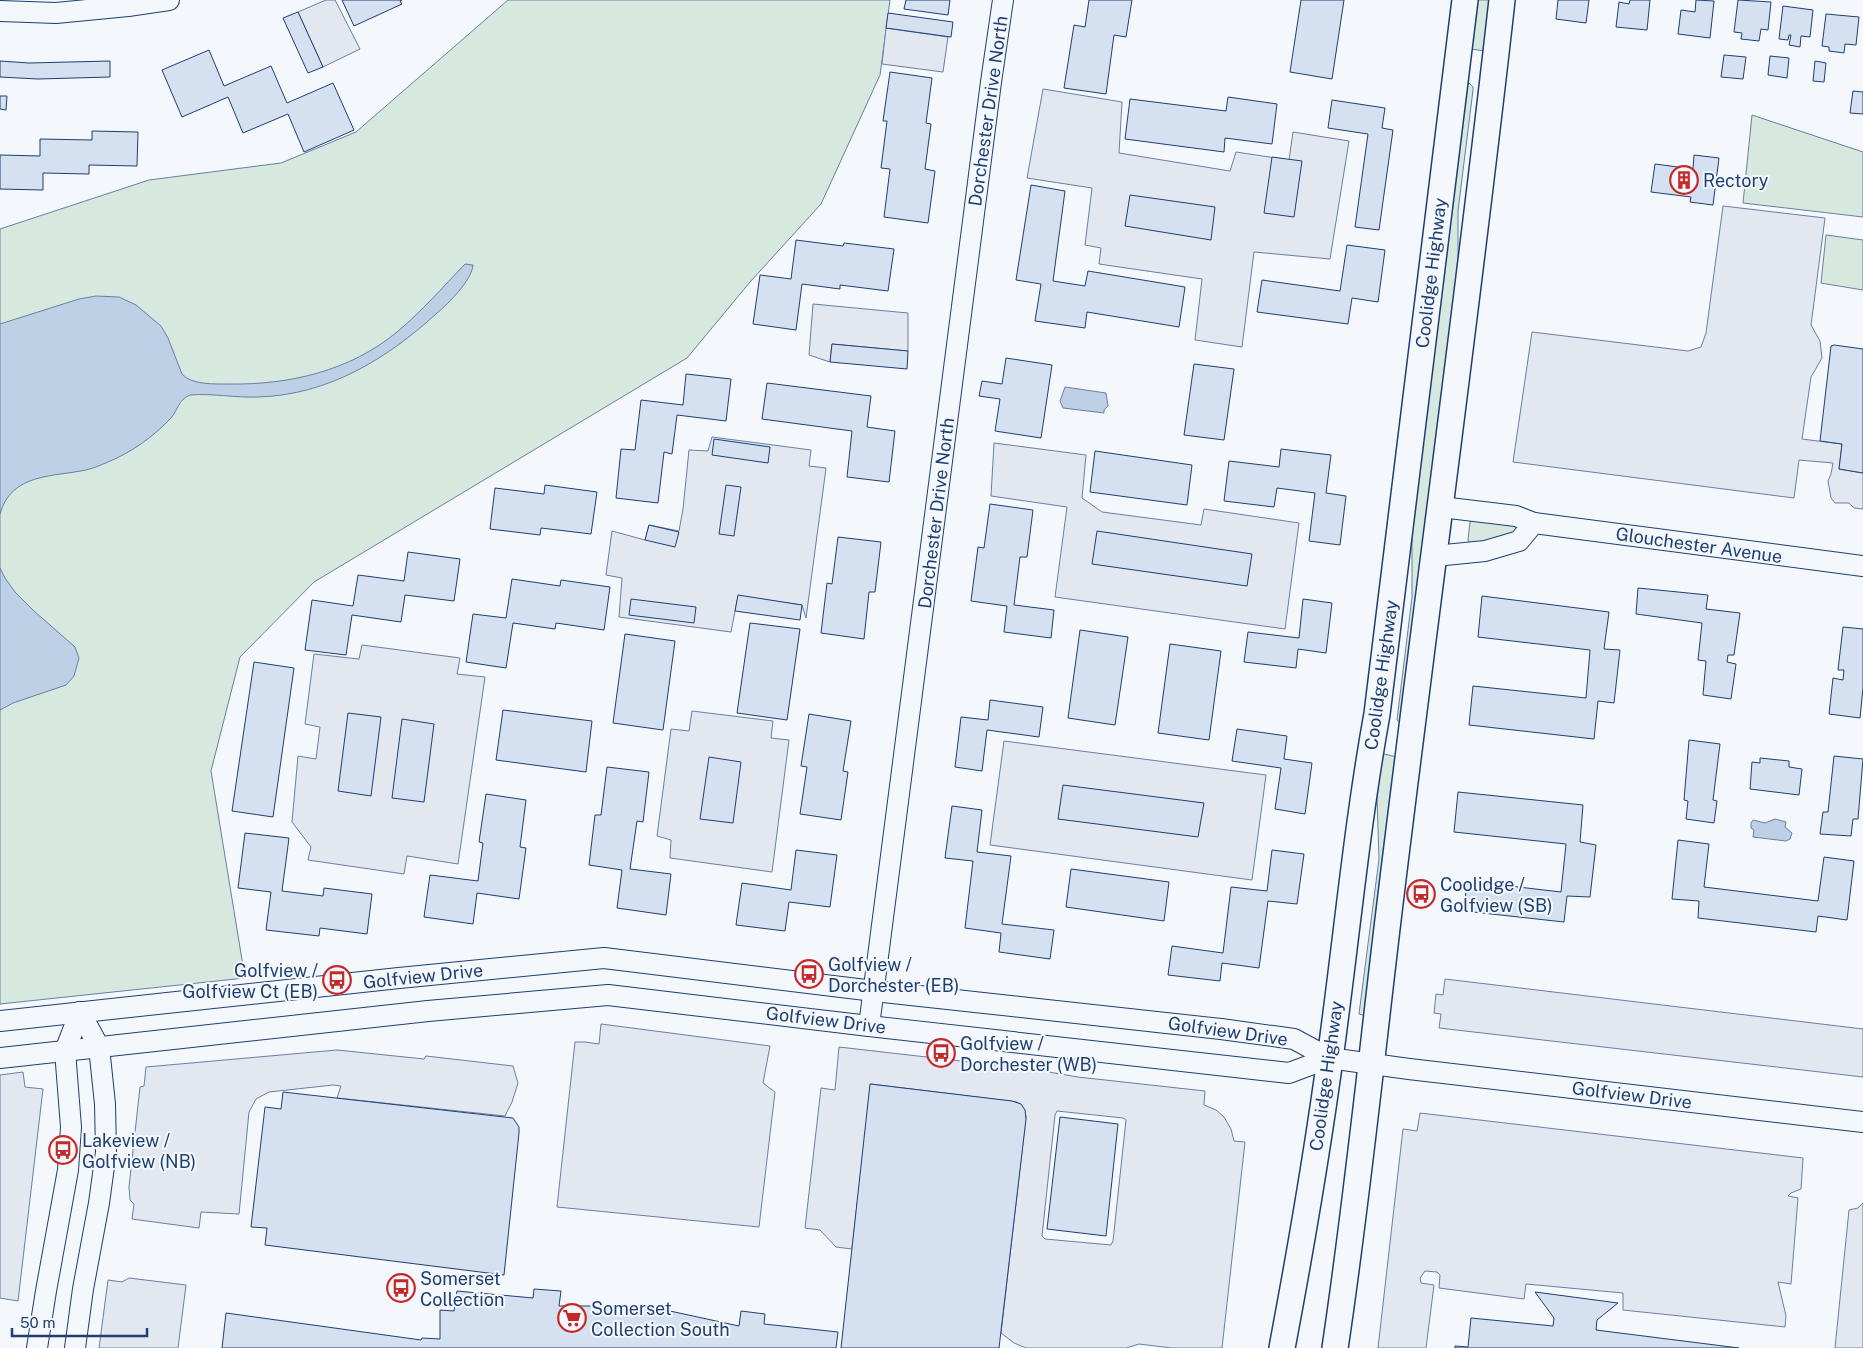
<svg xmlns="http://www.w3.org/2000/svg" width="1863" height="1348" viewBox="0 0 1863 1348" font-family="'Public Sans',sans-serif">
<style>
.green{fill:#d7e8df;stroke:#687fa3}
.parking{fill:#e3e8f0;stroke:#687fa3;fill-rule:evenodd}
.water{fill:#bed0e5;stroke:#687fa3}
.building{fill:#d5e0f0;stroke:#1d3f73}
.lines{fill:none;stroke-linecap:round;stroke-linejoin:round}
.minor-casing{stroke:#1d3f73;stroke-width:22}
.major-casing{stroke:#1d3f73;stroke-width:28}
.minor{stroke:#f4f7fb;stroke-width:20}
.major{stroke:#f4f7fb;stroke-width:25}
.labels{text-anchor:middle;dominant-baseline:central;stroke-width:4;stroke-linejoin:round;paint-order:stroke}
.street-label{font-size:18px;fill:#1d3f73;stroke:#f4f7fb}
.poi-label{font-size:18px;fill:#1d3f73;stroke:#f4f7fb;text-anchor:start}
</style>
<rect width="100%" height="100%" fill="#f4f7fb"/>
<!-- green -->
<g class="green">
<polygon points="508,0 890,0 880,75 821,204 750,282 687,358 314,582 240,657 211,771 245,978 0,1004 0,229 149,180 281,163 356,132"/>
<polygon points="1475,0 1492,0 1486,51 1470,49"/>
<polygon points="1469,83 1473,87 1473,90 1458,211 1458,271 1401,723 1397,720 1412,597 1412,526 1466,85"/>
<polygon points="1752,115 1863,152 1863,217 1743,203"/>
<polygon points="1826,235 1863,240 1863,290 1821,283"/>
<polygon points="1474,520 1514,525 1518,528 1518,532 1487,542 1470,543 1468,540 1470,522"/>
<polygon points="1384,754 1397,757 1367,1016 1359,1014 1379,859 1377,798 1382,755"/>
</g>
<!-- parking -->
<g class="parking">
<polygon points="326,0 335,0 360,49 323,67 298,12"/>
<polygon points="886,28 948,37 943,72 882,64"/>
<polygon points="1043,89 1122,102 1119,153 1230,171 1236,152 1289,160 1293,132 1349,141 1330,259 1254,252 1242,347 1195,340 1202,279 1099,264 1101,248 1085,245 1092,188 1027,178"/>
<polygon points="1723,206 1825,218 1811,325 1820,341 1822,358 1811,377 1802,439 1842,444 1839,469 1863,473 1863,509 1854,508 1849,503 1835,503 1831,498 1828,481 1831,474 1833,463 1799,460 1794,498 1513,462 1532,332 1688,351 1701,347 1706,333"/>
<polygon points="813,304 908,313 908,351 832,344 830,362 809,355"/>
<polygon points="712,437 811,450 809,466 826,468 806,618 802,605 738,596 731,632 619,617 622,578 606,575 612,531 645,540 649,525 679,531 683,509 689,450 708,451"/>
<polygon points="994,443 1086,455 1082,498 1102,512 1201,525 1204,509 1299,523 1285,629 1055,597 1067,507 991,496"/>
<polygon points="362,645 460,658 457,674 485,677 458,864 407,856 404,874 308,860 311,847 292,822 298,756 316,759 320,727 305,724 314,654 359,659"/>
<polygon points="692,711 773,721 771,738 789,740 772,872 670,858 671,840 657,836 671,729 689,731"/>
<polygon points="1004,741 1266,775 1252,880 990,845"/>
<polygon points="1445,979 1863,1029 1863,1077 1439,1028 1441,1014 1434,1013 1436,994 1443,995"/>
<polygon points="601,1024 770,1046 763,1083 775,1092 759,1227 557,1207 575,1042 585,1042 599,1044"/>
<path d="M839 1047 1031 1069 1078 1077 1205 1091 1204 1105 1216 1110 1224 1117 1231 1129 1234 1141 1245 1142 1222 1348H1172L1139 1344 1126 1348H1026L1014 1343 1001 1333 1026 1116 1023 1107 1017 1102 871 1084 852 1249 836 1247 820 1230 805 1228 821 1088 835 1090ZM1057 1111 1123 1118 1126 1120 1113 1241 1111 1245 1045 1239 1042 1236 1055 1115Z"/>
<polygon points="337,1050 424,1059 426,1056 513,1066 518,1083 512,1102 505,1116 337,1098 341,1086 333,1085 269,1092 256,1099 249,1112 239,1214 201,1212 199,1228 132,1219 134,1204 130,1200 129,1187 140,1087 144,1086 146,1067"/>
<polygon points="23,1072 25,1087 43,1089 18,1301 0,1298 0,1075"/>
<polygon points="1420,1113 1803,1158 1801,1189 1791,1193 1788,1196 1798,1198 1791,1284 1778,1282 1786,1316 1785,1327 1623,1310 1623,1293 1526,1284 1524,1299 1439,1288 1440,1275 1437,1272 1425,1271 1420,1278 1421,1283 1434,1285 1426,1348 1378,1348 1403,1129 1417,1131"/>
<polygon points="1863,1203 1863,1348 1835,1348 1849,1210 1858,1208"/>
<polygon points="129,1278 186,1285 178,1348 99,1348 108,1280 122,1282"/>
</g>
<!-- water -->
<g class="water">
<path d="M465 264 473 265C472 280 448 304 437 313 387 359 328 395 258 397 235 398 212 393 190 395 178 400 178 410 171 418 153 437 132 452 108 462 101 465 94 468 86 470 53 477 11 473 0 514V324L79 299 96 296 119 297 136 305 161 326 168 338 182 374C191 385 215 384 229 384 289 385 350 371 397 332 422 311 443 287 465 264Z"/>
<polygon points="1065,387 1106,393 1108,406 1104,410 1104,413 1063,408 1060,401"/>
<polygon points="0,568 5,578 15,592 34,611 75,647 79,658 74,676 66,685 13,703 0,710"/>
<polygon points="1775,819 1786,822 1785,827 1792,833 1790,839 1786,841 1753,837 1754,830 1751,828 1751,823 1753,820 1765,823"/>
</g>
<!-- building -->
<g class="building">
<polygon points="342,0 402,0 400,1 402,4 354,26"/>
<polygon points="906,0 950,0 948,15 904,9"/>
<polygon points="1089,0 1132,0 1126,37 1114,35 1106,94 1064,88 1074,25 1085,27"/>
<polygon points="1301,0 1344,0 1332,79 1290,72"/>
<polygon points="1558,0 1589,0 1586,23 1556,19"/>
<polygon points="1630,0 1650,0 1647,30 1616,27 1619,2 1629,4"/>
<polygon points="1696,0 1714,1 1710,38 1678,34 1681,10 1695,12"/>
<polygon points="1738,0 1771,2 1768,30 1761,29 1759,41 1741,39 1742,33 1734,32"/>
<polygon points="1783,6 1813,10 1810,37 1801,36 1800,47 1789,45 1791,35 1789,35 1788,40 1779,39"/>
<polygon points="298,12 323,67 308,73 283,18"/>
<polygon points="888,13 953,22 951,37 886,28"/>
<polygon points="1826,14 1859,17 1856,45 1845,44 1844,53 1829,51 1829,47 1822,46"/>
<polygon points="209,50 224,86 271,66 287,103 333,83 354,130 304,152 288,114 243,133 228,97 182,117 162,70"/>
<polygon points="1724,55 1746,57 1743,79 1721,77"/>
<polygon points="1770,56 1789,58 1787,78 1768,75"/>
<polygon points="0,61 29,63 110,61 110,77 38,79 0,77"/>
<polygon points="1815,61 1826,63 1824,82 1813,81"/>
<polygon points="890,72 932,78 926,123 931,124 925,169 935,171 928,223 884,217 890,169 881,168 887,121 883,121"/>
<polygon points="1853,91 1863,92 1863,114 1850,113"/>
<polygon points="0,96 7,96 6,110 0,109"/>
<polygon points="1228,97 1277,104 1272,144 1225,138 1224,152 1125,139 1130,99 1226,111"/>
<polygon points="1332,100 1385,108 1382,128 1393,130 1379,230 1355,227 1368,134 1328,128"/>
<polygon points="92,131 138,132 137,166 89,165 89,174 43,173 43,190 0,189 0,155 40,156 40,139 92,140"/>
<polygon points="1694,155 1719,158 1713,205 1690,202 1691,197 1651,192 1655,164 1693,169"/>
<polygon points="1272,157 1302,161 1294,217 1264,213"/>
<polygon points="1031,185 1065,191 1053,281 1085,286 1088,271 1185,287 1179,327 1087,312 1085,328 1035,321 1041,284 1016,280"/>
<polygon points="1130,195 1215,207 1211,240 1125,226"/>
<polygon points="796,240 843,246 844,243 894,249 888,291 840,285 840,289 802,284 796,330 753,324 760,275 791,279"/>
<polygon points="1347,245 1385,250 1378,302 1352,298 1348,324 1257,312 1262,280 1340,291"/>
<polygon points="832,344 908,351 907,369 830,362"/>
<polygon points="1834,345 1863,349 1863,473 1839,469 1842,444 1820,441 1831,346"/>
<polygon points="1006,358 1052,365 1041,438 995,431 1000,399 979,396 982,381 1002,384"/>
<polygon points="1194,364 1234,369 1224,440 1184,435"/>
<polygon points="686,374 731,379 726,421 677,415 672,454 664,452 658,503 616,498 621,449 635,450 641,400 683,405"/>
<polygon points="767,383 871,396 867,427 895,431 889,482 847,477 852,431 762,419"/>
<polygon points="714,439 770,447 768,463 712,455"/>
<polygon points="1281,449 1331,455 1326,493 1346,496 1340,545 1309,541 1315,493 1277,488 1274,507 1224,501 1229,461 1279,467"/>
<polygon points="1095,451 1192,465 1187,505 1090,492"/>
<polygon points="545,485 597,492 591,534 541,528 540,535 490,529 495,488 544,494"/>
<polygon points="726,485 741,487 734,536 719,534"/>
<polygon points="990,504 1033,510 1027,557 1020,557 1014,605 1054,610 1051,638 1004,632 1007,606 971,601 978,547 984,548"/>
<polygon points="649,525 679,532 675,547 645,540"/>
<polygon points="1097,531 1252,554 1247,586 1092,564"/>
<polygon points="838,537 881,542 875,592 869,592 864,639 821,633 827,583 832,584"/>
<polygon points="408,552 460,559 454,601 405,595 401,622 352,615 346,655 305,650 312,600 353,606 358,575 404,581"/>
<polygon points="512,579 560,586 561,580 610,587 604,630 556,623 555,629 513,623 506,668 466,662 473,614 506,618"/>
<polygon points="1638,588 1708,595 1706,609 1740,613 1734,655 1728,655 1727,662 1736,664 1731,699 1703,695 1706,661 1698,660 1702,623 1636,614"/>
<polygon points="738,595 802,605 800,620 735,611"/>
<polygon points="1482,596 1609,612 1604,649 1620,650 1614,703 1598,701 1594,739 1469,725 1473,686 1586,698 1590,650 1478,637"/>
<polygon points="631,599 696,607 694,623 629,615"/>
<polygon points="1303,599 1332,603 1326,653 1298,649 1296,668 1244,662 1248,632 1299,638"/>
<polygon points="750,623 800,629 787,720 737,713"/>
<polygon points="1843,627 1863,629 1863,688 1860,718 1829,714 1833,678 1843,680 1844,670 1838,670"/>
<polygon points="1080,630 1128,637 1115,725 1068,718"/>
<polygon points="625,634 675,641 663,730 613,723"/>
<polygon points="1170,644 1221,651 1209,740 1158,733"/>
<polygon points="254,662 294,668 273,817 232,811"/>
<polygon points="990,700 1043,707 1039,737 987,730 982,771 955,767 961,717 988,720"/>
<polygon points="503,710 592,721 586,772 496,760"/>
<polygon points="348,713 381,717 371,796 338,791"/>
<polygon points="809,714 851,721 843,771 848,772 841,820 800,814 807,767 801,766"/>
<polygon points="402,719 434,724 424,802 392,798"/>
<polygon points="1237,729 1287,736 1284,759 1312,763 1305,814 1275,809 1281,768 1232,761"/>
<polygon points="1689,740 1720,744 1713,800 1717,801 1714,823 1686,819 1688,801 1684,800"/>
<polygon points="1834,756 1863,759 1858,819 1853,819 1851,836 1820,834 1823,812 1828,812"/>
<polygon points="709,757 741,762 733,823 700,819"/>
<polygon points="1760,758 1789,761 1789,767 1802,769 1799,795 1750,789 1752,762 1760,763"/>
<polygon points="607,767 649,772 643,822 637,821 630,869 671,874 666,915 617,908 622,870 589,865 595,815 601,815"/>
<polygon points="1063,785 1204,803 1198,837 1058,819"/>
<polygon points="1458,792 1583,805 1580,842 1596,845 1590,897 1567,896 1564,922 1464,911 1467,881 1561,892 1566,844 1454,832"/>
<polygon points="486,794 526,800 520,847 526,848 519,899 477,893 473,924 424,917 430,875 478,881 483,843 479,842"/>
<polygon points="952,806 982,810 977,852 1011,856 1002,924 1054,930 1050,959 999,952 1001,933 965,928 973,861 945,858"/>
<polygon points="245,833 289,838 282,891 323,896 324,888 372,894 367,934 320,928 319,936 266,930 271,892 238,888"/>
<polygon points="1678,840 1709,844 1704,887 1818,901 1824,857 1854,861 1847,920 1818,916 1816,932 1698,918 1699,901 1672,899"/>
<polygon points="796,850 837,855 830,907 789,902 785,931 736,925 742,883 791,890"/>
<polygon points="1272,850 1304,854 1297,904 1268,901 1259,968 1222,963 1220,981 1168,975 1172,946 1223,953 1231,887 1267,891"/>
<polygon points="1071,869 1169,882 1164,921 1066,907"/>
<polygon points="870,1084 1012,1101 1021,1104 1025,1110 1026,1119 999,1348 841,1348"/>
<polygon points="283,1092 513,1118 519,1127 519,1133 504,1275 265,1245 267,1228 251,1227 265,1107 281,1109"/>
<polygon points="1060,1117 1118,1124 1106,1236 1047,1229"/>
<polygon points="534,1289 561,1291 559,1306 647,1306 739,1326 741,1311 765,1314 764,1324 838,1332 836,1348 222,1348 226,1313 421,1340 422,1338 440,1339 440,1310 454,1311 457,1291 533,1298"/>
<polygon points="1535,1292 1618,1303 1597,1320 1596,1330 1739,1348 1455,1348 1455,1346 1468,1347 1471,1318 1553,1326 1554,1318"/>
</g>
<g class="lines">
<defs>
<g id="minor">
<polyline points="0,11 56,13 128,6 169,0"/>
<polyline points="1441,507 1516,516 1534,523 1863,566"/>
<polyline points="1435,556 1485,551 1519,541 1534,523"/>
<polyline points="0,1021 399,978 604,958 874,991 1221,1029 1294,1039 1329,1058 1409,1069 1863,1122"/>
<polyline points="869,1026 991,82 1003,0"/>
<polyline points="0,1058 428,1011 608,995 869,1026 1289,1073 1329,1058"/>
<polyline points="37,1348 46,1291 68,1170 71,1127 65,1051 80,1012"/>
<polyline points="75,1348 83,1289 99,1203 106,1152 105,1104 99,1047 80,1012"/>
</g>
<g id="major">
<path d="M1282 1348C1303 1237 1322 1125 1336 1013 1349 913 1359 813 1377 714L1465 0"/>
<path d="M1335 1348C1358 1195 1373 1041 1392 887 1428 592 1469 296 1502 0"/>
</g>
</defs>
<!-- minor casing -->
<use href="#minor" class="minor-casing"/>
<!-- major casing -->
<use href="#major" class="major-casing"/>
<!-- minor -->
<use href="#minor" class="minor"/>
<!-- major -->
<use href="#major" class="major"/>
</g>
<!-- icons -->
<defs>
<symbol id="building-ring" viewBox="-11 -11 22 22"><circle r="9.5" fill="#f4f7fb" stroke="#c62828" stroke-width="1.5"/><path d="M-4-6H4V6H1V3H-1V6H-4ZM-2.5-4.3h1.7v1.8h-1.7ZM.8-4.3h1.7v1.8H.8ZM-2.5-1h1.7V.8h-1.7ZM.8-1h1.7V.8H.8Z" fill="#c62828"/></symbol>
<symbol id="bus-ring" viewBox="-11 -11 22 22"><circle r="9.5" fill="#f4f7fb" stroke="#c62828" stroke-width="1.5"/><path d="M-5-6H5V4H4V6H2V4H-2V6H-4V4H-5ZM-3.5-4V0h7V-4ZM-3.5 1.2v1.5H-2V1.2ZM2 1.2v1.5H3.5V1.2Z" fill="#c62828"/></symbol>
<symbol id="supermarket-ring" viewBox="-11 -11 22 22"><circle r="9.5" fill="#f4f7fb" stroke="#c62828" stroke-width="1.5"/><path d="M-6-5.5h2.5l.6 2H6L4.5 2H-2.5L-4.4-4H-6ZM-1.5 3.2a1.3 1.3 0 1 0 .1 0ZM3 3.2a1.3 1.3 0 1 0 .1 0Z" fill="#c62828"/></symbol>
</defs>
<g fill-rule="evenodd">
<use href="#building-ring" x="1668" y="164" width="32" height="32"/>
<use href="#bus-ring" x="1405" y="878" width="32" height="32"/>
<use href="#bus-ring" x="793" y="958" width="32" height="32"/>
<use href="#bus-ring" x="321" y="964" width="32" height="32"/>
<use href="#bus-ring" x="925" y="1037" width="32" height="32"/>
<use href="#bus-ring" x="47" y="1134" width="32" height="32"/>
<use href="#bus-ring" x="385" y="1272" width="32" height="32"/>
<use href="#supermarket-ring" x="556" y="1302" width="32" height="32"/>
</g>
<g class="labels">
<!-- street labels -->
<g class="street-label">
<text transform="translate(988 111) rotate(-82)">Dorchester Drive North</text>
<text transform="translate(1431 273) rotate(-83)">Coolidge Highway</text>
<text transform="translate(936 513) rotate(-83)">Dorchester Drive North</text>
<text transform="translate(1699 545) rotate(8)">Glouchester Avenue</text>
<text transform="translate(1381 675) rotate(-82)">Coolidge Highway</text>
<text transform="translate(423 976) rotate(-6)">Golfview Drive</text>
<text transform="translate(826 1020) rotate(7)">Golfview Drive</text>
<text transform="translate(1228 1031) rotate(8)">Golfview Drive</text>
<text transform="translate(1326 1076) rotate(-82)">Coolidge Highway</text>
<text transform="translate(1632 1095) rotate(7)">Golfview Drive</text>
</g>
<!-- poi labels -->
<g class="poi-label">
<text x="1703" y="180">Rectory</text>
<text x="1440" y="884">Coolidge /<tspan x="1440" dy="21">Golfview (SB)</tspan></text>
<text x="828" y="964">Golfview /<tspan x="828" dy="21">Dorchester (EB)</tspan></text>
<text x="318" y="970" text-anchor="end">Golfview /<tspan x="318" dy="21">Golfview Ct (EB)</tspan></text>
<text x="960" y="1043">Golfview /<tspan x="960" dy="21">Dorchester (WB)</tspan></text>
<text x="82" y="1140">Lakeview /<tspan x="82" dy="21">Golfview (NB)</tspan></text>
<text x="420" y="1278">Somerset<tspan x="420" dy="21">Collection</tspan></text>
<text x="591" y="1308">Somerset<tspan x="591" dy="21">Collection South</tspan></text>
</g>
</g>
<!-- scale -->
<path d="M12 1328v8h135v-8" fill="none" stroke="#1d3f73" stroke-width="2.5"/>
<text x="20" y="1328" font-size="15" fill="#1d3f73" stroke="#f4f7fb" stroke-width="4" paint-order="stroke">50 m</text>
</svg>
